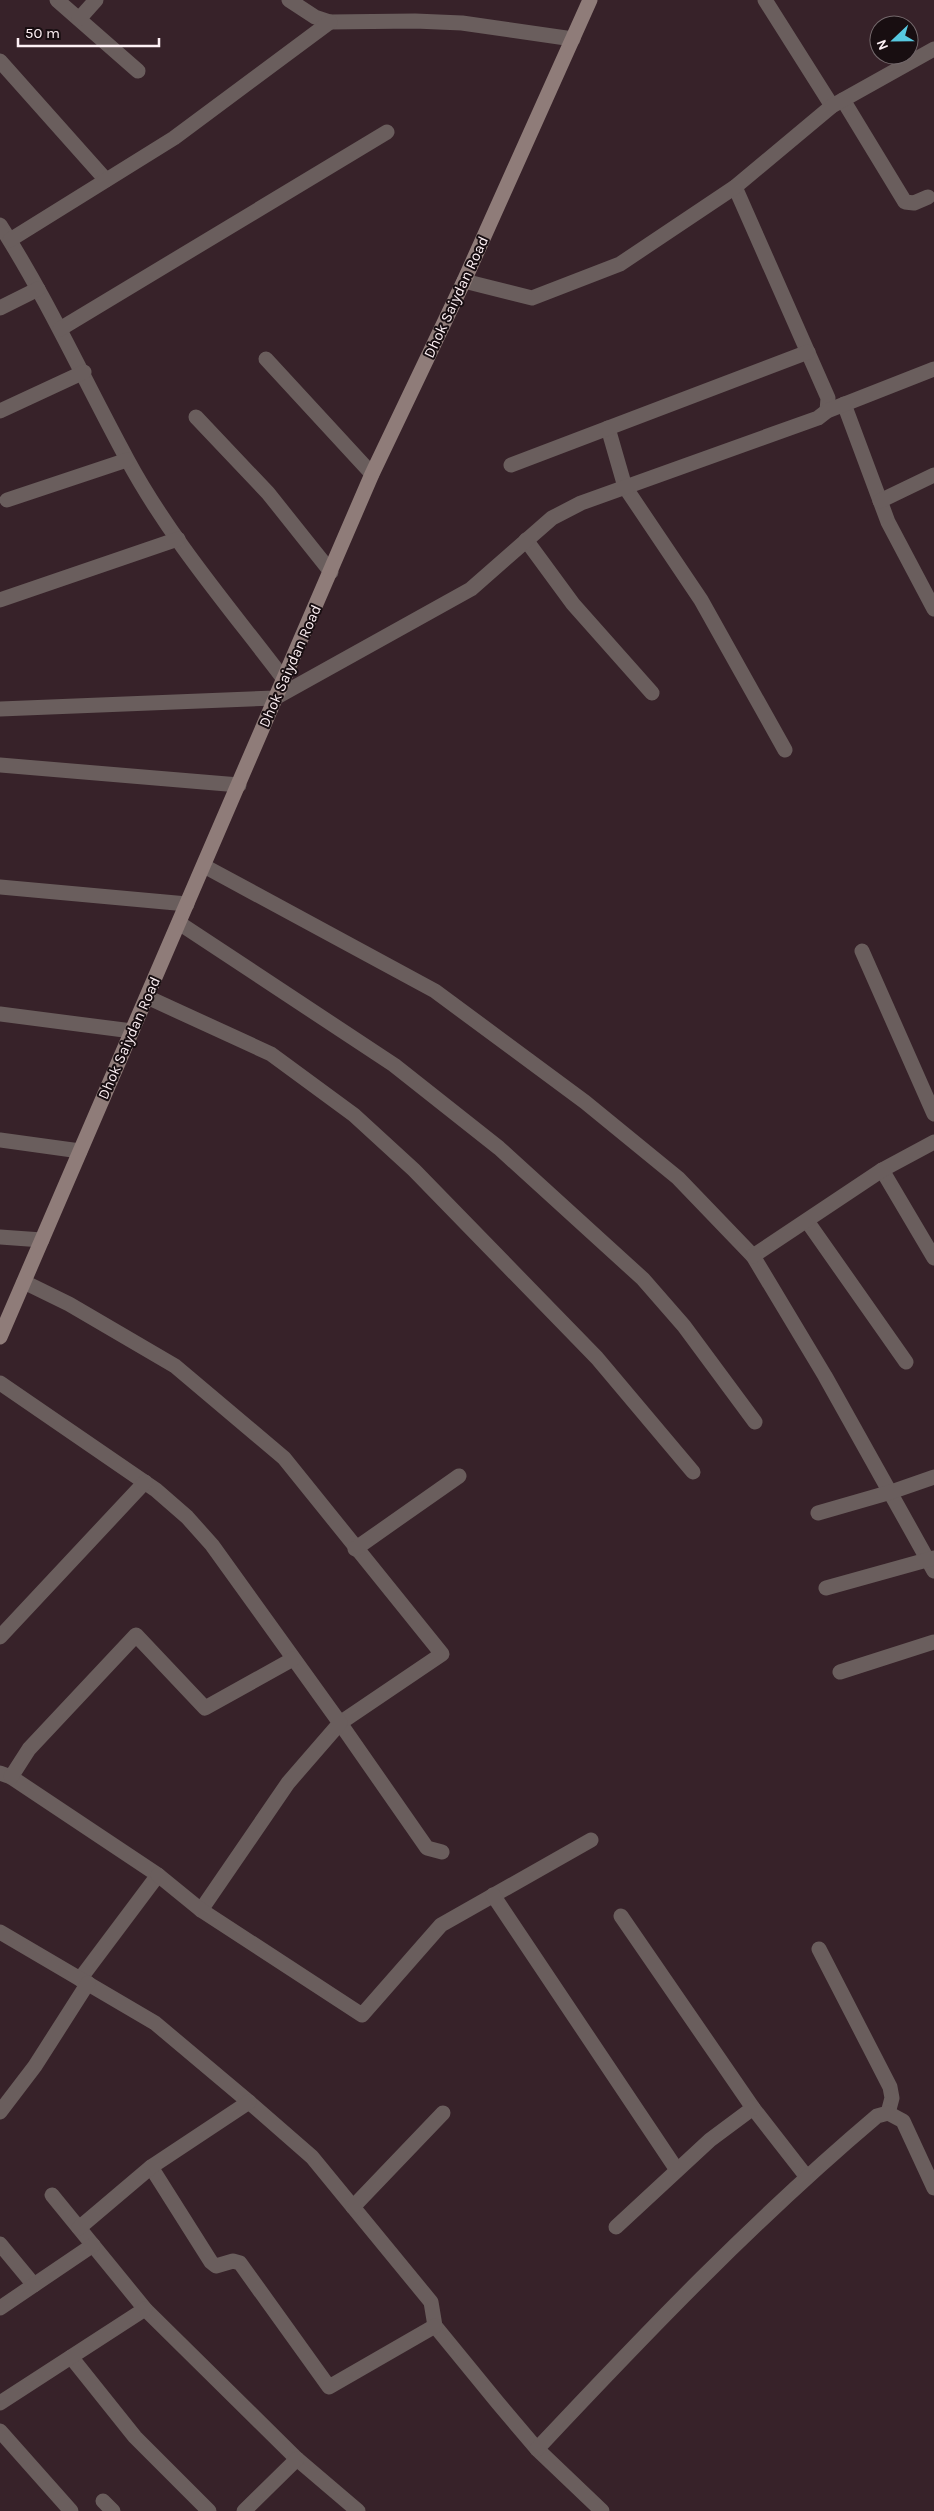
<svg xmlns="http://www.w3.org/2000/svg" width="934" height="2511" viewBox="0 0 934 2511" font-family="Karla,sans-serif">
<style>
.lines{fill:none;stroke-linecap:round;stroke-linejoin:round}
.street{stroke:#6a5e5d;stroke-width:15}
.secondary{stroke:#8f7c79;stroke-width:15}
.labels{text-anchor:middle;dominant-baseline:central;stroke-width:4;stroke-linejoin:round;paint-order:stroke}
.street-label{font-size:15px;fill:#fef1f5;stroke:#180e11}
</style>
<rect width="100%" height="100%" fill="#372229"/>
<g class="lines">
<!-- street -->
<g class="street">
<polyline points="57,0 138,71"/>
<polyline points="289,0 315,17 330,22 415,21 462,23 573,39"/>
<polyline points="765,0 832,106"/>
<polyline points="79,19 96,0"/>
<polyline points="0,61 106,180"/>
<polyline points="843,100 905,202 914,203 928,197"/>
<polyline points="735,187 828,398 827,411"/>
<path d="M0 225C48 300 84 380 127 459 169 537 229 607 283 678"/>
<polyline points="10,240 174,138 330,22"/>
<polyline points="464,281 532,298 620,264 735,187 832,106 934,49"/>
<polyline points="0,308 38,289"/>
<polyline points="60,329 387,132"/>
<polyline points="266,359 372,474"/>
<polyline points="844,404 888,522 934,609"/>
<polyline points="0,411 84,372"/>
<polyline points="196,417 268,493 331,572"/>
<polyline points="608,428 625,487 701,600 785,750"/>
<polyline points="511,465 808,352"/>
<polyline points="7,500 127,460"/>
<polyline points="880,501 934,475"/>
<polyline points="526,540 573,604 652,693"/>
<polyline points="0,600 178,539"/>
<polyline points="0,709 275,698 471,589 552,518 581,503 818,418 827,411 934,369"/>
<polyline points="0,765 239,785"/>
<polyline points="204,866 435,991 585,1102 678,1178 753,1256 825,1376 934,1571"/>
<polyline points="0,887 187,904"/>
<polyline points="179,923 394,1065 499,1148 643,1279 684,1326 755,1422"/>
<polyline points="862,951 934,1114"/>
<polyline points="147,997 271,1054 354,1115 414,1170 597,1358 693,1472"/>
<polyline points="0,1014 132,1031"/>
<polyline points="0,1140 80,1151"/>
<polyline points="882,1170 934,1258"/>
<polyline points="807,1221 906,1362"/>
<polyline points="0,1237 42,1240"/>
<polyline points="753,1256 882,1170 934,1142"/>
<polyline points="24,1282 69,1304 175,1366 284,1458 442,1654 340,1723 427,1848 442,1852"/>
<polyline points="0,1383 156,1490 187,1517 212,1545 340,1723 288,1783 201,1910"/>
<polyline points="818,1513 891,1492 934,1477"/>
<polyline points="355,1549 459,1476"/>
<polyline points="826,1588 934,1558"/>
<polyline points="0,1637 145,1482"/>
<polyline points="840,1672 934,1642"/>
<polyline points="0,1773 11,1777 158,1875 80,1979"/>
<polyline points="11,1777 29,1749 136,1635 205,1708 293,1659"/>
<polyline points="158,1875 201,1910 362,2015 441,1925 591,1840"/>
<polyline points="493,1895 677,2170"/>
<polyline points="621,1916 753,2108 806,2176"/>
<polyline points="0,1932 155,2023 249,2102 312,2157 431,2302 435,2326 498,2403 537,2449 602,2511"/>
<polyline points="819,1949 890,2087 892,2098 888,2113"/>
<polyline points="0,2112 35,2066 88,1983"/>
<polyline points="151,2167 211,2262 216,2266 233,2261 240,2263 329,2387 435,2326"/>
<polyline points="52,2195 145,2309 297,2459 358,2511"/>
<polyline points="353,2207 443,2113"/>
<polyline points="616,2227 710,2140 753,2108"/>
<polyline points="79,2228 151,2167 249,2102"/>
<polyline points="0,2244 34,2285"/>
<polyline points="0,2308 93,2245"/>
<polyline points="71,2357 135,2437 209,2511"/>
<polyline points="0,2403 145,2309"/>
<polyline points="0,2431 71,2511"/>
<path d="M537 2449C647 2332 754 2220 877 2116L888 2113 903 2121 934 2188"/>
<polyline points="103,2501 113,2511"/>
<polyline points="244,2511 297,2459"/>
</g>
<!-- secondary -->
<polyline class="secondary" points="0,1337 372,474 464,281 590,0"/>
</g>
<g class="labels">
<!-- street labels -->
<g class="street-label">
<text transform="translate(456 297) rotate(-65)">Dhok Saiydan Road</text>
<text transform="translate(290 666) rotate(-66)">Dhok Saiydan Road</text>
<text transform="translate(129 1038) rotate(-66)">Dhok Saiydan Road</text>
</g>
</g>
<!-- north arrow -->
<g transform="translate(894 40) rotate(248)"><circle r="24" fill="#180e11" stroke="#74696c"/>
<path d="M0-4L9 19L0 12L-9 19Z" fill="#57c9e1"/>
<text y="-8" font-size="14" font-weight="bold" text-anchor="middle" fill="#fef1f5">N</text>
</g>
<!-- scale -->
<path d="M18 38v8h141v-8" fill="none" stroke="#fef1f5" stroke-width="2.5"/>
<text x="25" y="38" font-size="15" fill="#fef1f5" stroke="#180e11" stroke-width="4" paint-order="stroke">50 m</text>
</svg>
